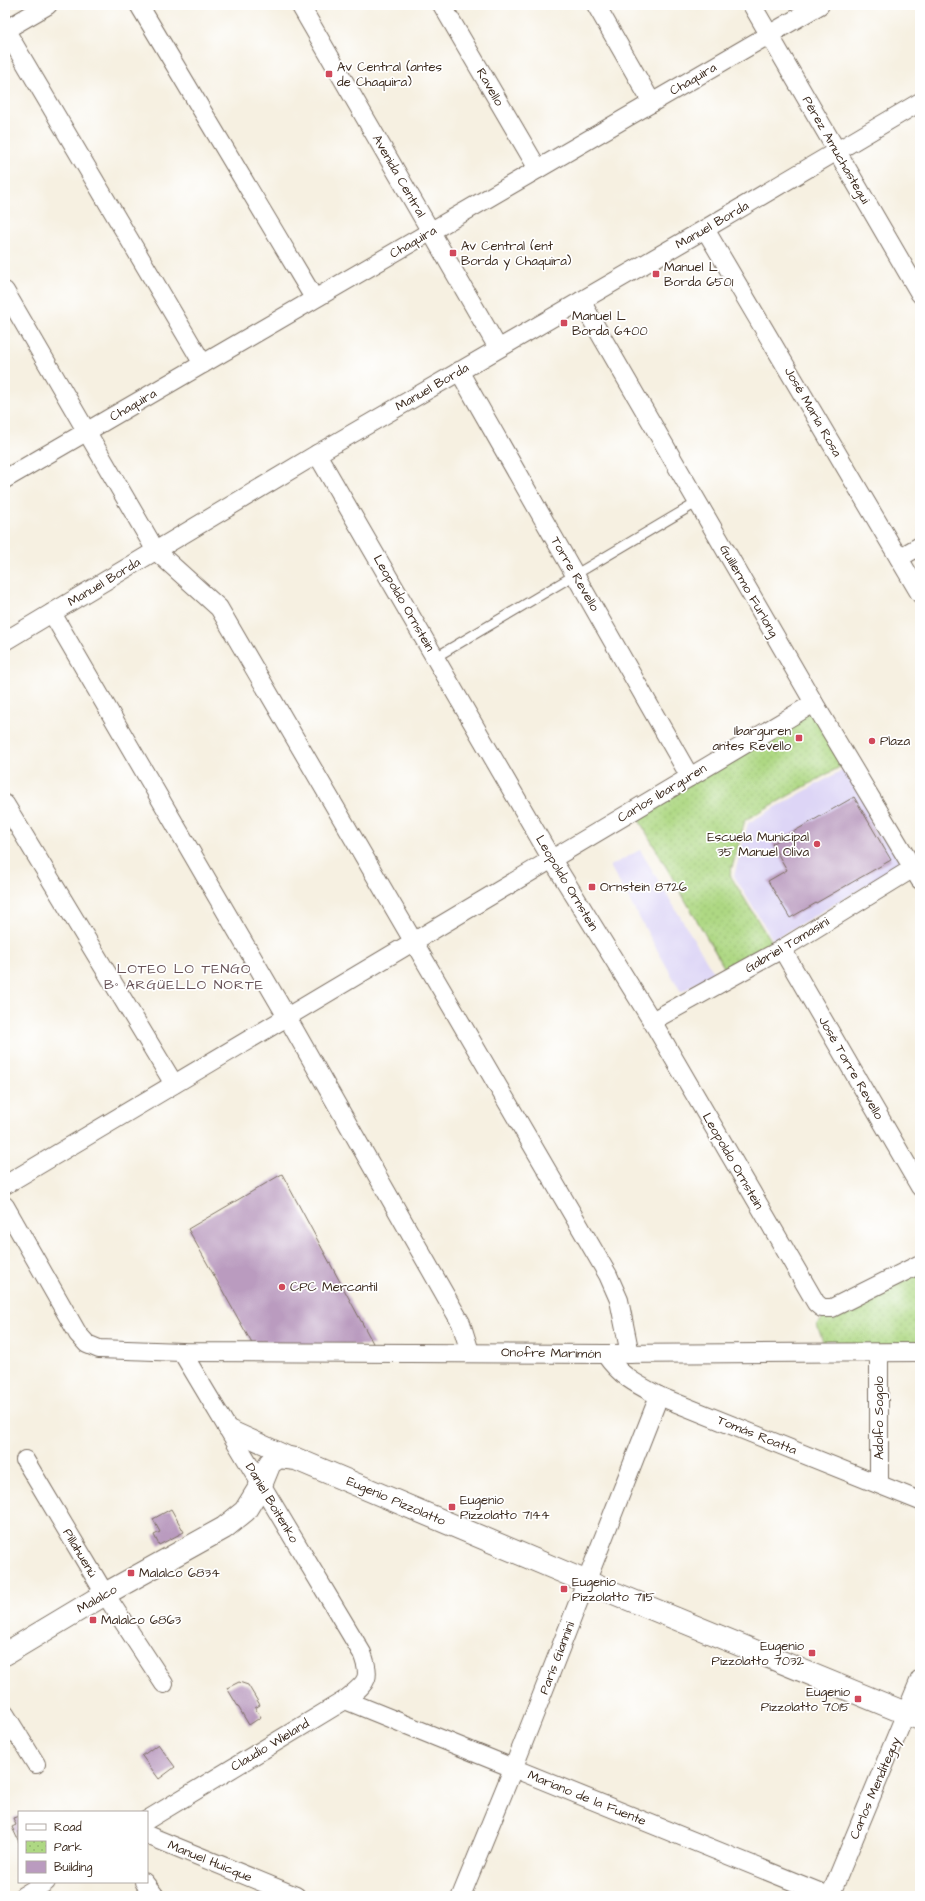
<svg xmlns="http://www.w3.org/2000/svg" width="925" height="1901" viewBox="0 0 925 1901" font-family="'Architects Daughter',sans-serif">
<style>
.built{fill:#ddd5f6}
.park{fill:url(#park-dots);stroke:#748150}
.building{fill:#ba9bbf}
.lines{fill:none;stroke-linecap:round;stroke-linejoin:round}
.lane-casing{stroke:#7c6f62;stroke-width:11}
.street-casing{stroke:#7c6f62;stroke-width:20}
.secondary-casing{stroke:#7c6f62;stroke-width:24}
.lane{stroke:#fff;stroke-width:9}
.street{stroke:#fff;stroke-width:18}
.secondary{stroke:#fff;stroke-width:22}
.poi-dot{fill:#d1495b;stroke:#fff;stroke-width:1.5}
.labels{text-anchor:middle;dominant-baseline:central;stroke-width:3.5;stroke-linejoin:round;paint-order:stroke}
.poi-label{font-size:13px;fill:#3b2a1e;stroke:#fff;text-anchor:start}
.street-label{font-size:13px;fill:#3b2a1e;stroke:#fff}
.neighbourhood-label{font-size:14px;letter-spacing:1px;fill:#675256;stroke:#fff}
</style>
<defs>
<pattern id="park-dots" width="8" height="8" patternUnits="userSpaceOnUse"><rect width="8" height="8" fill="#aed883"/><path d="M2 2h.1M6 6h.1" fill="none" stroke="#97ba71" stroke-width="1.8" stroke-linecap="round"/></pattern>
</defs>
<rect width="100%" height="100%" fill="#fff"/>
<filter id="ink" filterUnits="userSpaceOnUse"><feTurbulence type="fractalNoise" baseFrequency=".025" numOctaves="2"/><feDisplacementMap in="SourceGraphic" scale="8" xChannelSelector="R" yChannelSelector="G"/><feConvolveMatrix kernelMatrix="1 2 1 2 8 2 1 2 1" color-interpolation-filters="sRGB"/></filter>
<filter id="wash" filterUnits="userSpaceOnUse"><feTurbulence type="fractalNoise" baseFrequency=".012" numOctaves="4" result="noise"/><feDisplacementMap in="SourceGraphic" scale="16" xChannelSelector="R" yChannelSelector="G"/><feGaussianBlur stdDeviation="0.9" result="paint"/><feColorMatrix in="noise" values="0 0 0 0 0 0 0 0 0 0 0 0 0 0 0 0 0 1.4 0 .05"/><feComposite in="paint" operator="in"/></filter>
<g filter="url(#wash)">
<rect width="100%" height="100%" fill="#f6f0e1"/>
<!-- built -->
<g class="built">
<polygon points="846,768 903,864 773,940 734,876 748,823"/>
<polygon points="640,850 714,973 681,992 610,866"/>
</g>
<!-- park -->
<g class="park">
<polygon points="813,709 845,764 745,820 730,875 771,942 725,969 635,813"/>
<polygon points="920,1272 920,1352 827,1353 817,1325 823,1318"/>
</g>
<g id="blocks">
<!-- building -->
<g class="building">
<polygon points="854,797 891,860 790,918 768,881 787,870 772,844"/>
<polygon points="282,1174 374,1345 254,1347 188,1229"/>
<polygon points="171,1509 184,1532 159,1545 154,1535 160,1532 153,1519"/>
<polygon points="239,1682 248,1685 260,1705 255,1708 261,1717 249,1725 227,1688"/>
<polygon points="158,1744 175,1767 159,1779 142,1756"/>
<polygon points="19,1816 19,1842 12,1827 16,1825 13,1818"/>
</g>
</g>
</g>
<g filter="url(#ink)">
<use href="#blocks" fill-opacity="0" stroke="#7c6f62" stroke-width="1"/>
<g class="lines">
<defs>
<polyline id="lane" points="436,657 698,502"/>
<g id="street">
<polyline points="139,5 314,298"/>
<polyline points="300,5 498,348"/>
<polyline points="442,5 538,169"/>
<polyline points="596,5 652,103"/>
<polyline points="752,5 920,294"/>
<polyline points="5,29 203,364"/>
<polyline points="5,30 48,5"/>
<polyline points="705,229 920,594"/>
<polyline points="5,291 156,551 219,608 608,1275 619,1300 630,1354"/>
<polyline points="581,301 814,703 920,880"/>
<polyline points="459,371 690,777"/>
<polyline points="317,454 551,858 652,1021 816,1303 822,1308 832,1308 920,1264"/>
<polyline points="5,479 820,5"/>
<polyline points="899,558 920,546"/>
<polyline points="52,613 287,1017 461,1323 470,1352"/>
<polyline points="5,641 317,454 705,229 920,102"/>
<polyline points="5,804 174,1084"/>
<polyline points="782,949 920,1187"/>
<polyline points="652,1021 782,949 920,864"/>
<polyline points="5,1185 814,703"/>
<polyline points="5,1206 78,1334 87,1344 99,1349 182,1352 605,1354 920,1352"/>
<polyline points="879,1353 879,1484"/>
<path d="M605 1354C620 1376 636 1384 659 1396L920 1501"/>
<polyline points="227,1428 293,1458"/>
<polyline points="25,1460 105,1594 164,1684"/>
<polyline points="345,1700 829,1896"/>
<polyline points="5,1714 36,1764"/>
<path d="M147 1820 345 1700C365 1683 373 1681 362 1653L182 1352"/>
<polyline points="147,1835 296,1896"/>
<polyline points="144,1882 155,1896"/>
<polyline points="23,1896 46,1882"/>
<polyline points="461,1896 513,1769 659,1396"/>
<polyline points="830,1896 920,1679"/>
</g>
<polyline id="secondary" points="5,1654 105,1594 224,1528 245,1511 261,1485 270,1463 279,1457 296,1459 587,1582 920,1719"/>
</defs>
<!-- lane casing -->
<use href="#lane" class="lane-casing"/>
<!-- street casing -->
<use href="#street" class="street-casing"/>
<!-- secondary casing -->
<use href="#secondary" class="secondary-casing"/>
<!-- lane -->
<use href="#lane" class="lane"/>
<!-- street -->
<use href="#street" class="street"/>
<!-- secondary -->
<use href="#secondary" class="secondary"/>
</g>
</g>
<!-- markers -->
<g class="poi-dot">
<rect x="325" y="70" width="8" height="8" rx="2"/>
<rect x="449" y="249" width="8" height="8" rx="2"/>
<rect x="652" y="270" width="8" height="8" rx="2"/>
<rect x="560" y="319" width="8" height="8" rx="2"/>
<rect x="795" y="734" width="8" height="8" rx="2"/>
<circle cx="872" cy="741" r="4"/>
<circle cx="817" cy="844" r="4"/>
<rect x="588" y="883" width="8" height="8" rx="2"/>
<circle cx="282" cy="1287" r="4"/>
<rect x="448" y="1503" width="8" height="8" rx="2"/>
<rect x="127" y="1569" width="8" height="8" rx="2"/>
<rect x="560" y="1585" width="8" height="8" rx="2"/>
<rect x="89" y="1616" width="8" height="8" rx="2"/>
<rect x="808" y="1649" width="8" height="8" rx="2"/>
<rect x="854" y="1695" width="8" height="8" rx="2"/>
</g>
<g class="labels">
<!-- poi labels -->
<g class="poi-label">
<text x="337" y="67">Av Central (antes<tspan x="337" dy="15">de Chaquira)</tspan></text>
<text x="461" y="246">Av Central (ent<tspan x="461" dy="15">Borda y Chaquira)</tspan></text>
<text x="664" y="267">Manuel L<tspan x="664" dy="15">Borda 6501</tspan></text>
<text x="572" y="316">Manuel L<tspan x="572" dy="15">Borda 6400</tspan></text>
<text x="791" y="731" text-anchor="end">Ibarguren<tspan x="791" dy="15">antes Revello</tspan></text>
<text x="880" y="741">Plaza</text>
<text x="809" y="837" text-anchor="end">Escuela Municipal<tspan x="809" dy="15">35 Manuel Oliva</tspan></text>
<text x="600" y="887">Ornstein 8726</text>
<text x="290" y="1287">CPC Mercantil</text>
<text x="460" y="1500">Eugenio<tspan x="460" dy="15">Pizzolatto 7144</tspan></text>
<text x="139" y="1573">Malalco 6834</text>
<text x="572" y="1582">Eugenio<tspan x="572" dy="15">Pizzolatto 7115</tspan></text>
<text x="101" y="1620">Malalco 6863</text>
<text x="804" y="1646" text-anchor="end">Eugenio<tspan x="804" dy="15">Pizzolatto 7032</tspan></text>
<text x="850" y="1692" text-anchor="end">Eugenio<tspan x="850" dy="15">Pizzolatto 7015</tspan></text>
</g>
<!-- street labels -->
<g class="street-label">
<text transform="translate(693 79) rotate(-30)">Chaquira</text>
<text transform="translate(490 87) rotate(60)">Ravello</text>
<text transform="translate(836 150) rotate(60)">Pérez Amuchastegui</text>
<text transform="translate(399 176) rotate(60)">Avenida Central</text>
<text transform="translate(712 225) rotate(-30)">Manuel Borda</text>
<text transform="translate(413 242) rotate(-30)">Chaquira</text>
<text transform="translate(432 387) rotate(-30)">Manuel Borda</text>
<text transform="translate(133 405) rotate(-30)">Chaquira</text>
<text transform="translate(813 412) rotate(60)">José María Rosa</text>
<text transform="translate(575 574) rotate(60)">Torre Revello</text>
<text transform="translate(104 582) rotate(-31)">Manuel Borda</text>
<text transform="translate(749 591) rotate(60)">Guillermo Furlong</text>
<text transform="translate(404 603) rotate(60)">Leopoldo Ornstein</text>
<text transform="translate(662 793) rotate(-31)">Carlos Ibarguren</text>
<text transform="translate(567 883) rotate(59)">Leopoldo Ornstein</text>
<text transform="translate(787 945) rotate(-31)">Gabriel Tomasini</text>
<text transform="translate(851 1068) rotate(60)">José Torre Revello</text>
<text transform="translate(733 1161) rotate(60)">Leopoldo Ornstein</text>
<text transform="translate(551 1353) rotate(1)">Onofre Marimón</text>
<text transform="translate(879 1418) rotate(-90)">Adolfo Sogolo</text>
<text transform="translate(757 1435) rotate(22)">Tomás Roatta</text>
<text transform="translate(396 1501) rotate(23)">Eugenio Pizzolatto</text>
<text transform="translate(272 1503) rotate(59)">Daniel Boitenko</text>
<text transform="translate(80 1553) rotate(59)">Pillahuenú</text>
<text transform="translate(97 1599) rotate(-30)">Malalco</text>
<text transform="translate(557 1658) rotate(-69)">París Giannini</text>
<text transform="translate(270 1745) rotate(-31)">Claudio Wieland</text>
<text transform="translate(875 1788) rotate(-67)">Carlos Menditeguy</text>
<text transform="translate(587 1798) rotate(22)">Mariano de la Fuente</text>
<text transform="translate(210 1861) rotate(22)">Manuel Huicque</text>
</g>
<!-- neighbourhood labels -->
<g class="neighbourhood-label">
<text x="184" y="969">LOTEO LO TENGO<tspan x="184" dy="16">B° ARGÜELLO NORTE</tspan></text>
</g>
</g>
<!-- margin -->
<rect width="925" height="1901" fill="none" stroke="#fff" stroke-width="20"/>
<!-- legend -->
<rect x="18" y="1811" width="130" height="72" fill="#ffffff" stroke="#b1aaa5"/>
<rect x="26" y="1824" width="20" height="6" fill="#ffffff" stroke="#b1aaa5"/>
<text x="54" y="1831" font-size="12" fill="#3b2a1e">Road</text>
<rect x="26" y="1841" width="20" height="12" fill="url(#park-dots)" stroke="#b1aaa5"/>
<text x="54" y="1851" font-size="12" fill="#3b2a1e">Park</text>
<rect x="26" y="1861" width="20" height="12" fill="#ba9bbf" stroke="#b1aaa5"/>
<text x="54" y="1871" font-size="12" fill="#3b2a1e">Building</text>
</svg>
